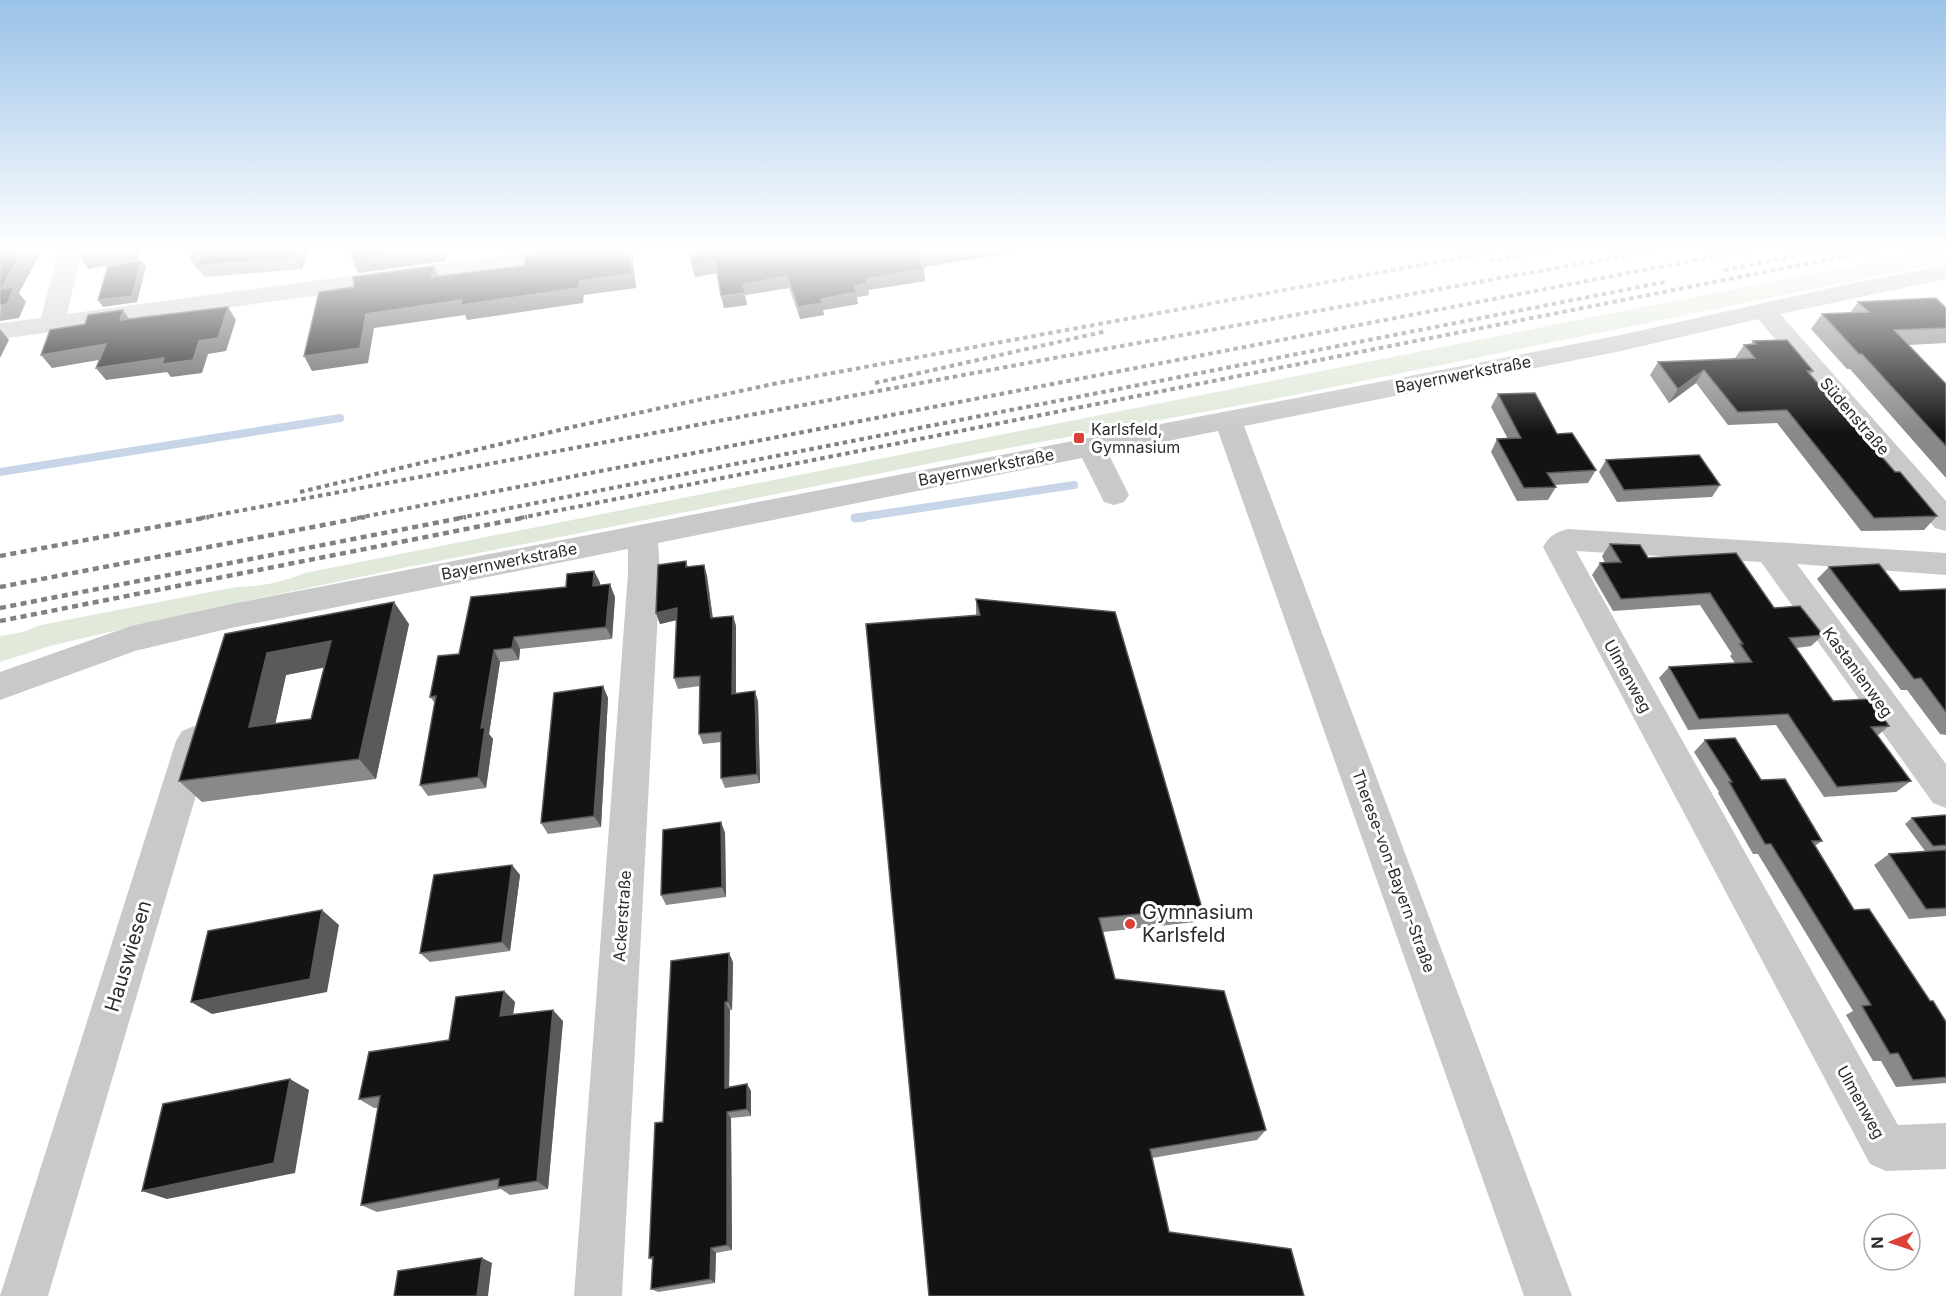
<svg xmlns="http://www.w3.org/2000/svg" width="1946" height="1296" viewBox="0 0 1946 1296" font-family="Inter,sans-serif">
<style>
.green{fill:#e0e9da}
.lines{fill:none;stroke-linecap:round;stroke-linejoin:round}
.stream-far1{stroke:#c6d6e8;stroke-width:8}
.stream{stroke:#c6d6e8;stroke-width:9}
.street{fill:#c9c9c9;fill-rule:evenodd}
.rail-far1{stroke:#818181;stroke-width:4;stroke-dasharray:4.5 4;stroke-linecap:butt}
.rail{stroke:#818181;stroke-width:4.5;stroke-dasharray:6 4.5;stroke-linecap:butt}
.wall{fill:#898989;fill-rule:evenodd}
.shaded-wall{fill:#5a5a5a}
.building{fill:#131313;stroke:#5a5a5a;stroke-width:1.5;fill-rule:evenodd}
.poi-dot{fill:#db4136;stroke:#fff;stroke-width:2}
.labels{text-anchor:middle;dominant-baseline:central;stroke-width:6;stroke-linejoin:round;paint-order:stroke}
.street-label{font-size:16px;fill:#2c2c2c;stroke:#fff}
.poi-label{font-size:16px;fill:#2c2c2c;stroke:#fff;text-anchor:start}
.near-poi-label{font-size:20px;fill:#2c2c2c;stroke:#fff;text-anchor:start}
.near-street-label{font-size:20px;fill:#2c2c2c;stroke:#fff}
</style>
<rect width="100%" height="100%" fill="#fff"/>
<!-- green -->
<path class="green" d="M1931 250H1946V262L1289 396 1003 449 398 569 208 609 50 646 0 662V636L23 632 41 625 236 587C261 587 282 582 305 573Z"/>
<g class="lines">
<!-- stream-far1 -->
<g class="stream-far1">
<polyline points="1940,258 1946,257"/>
<polyline points="0,472 340,418"/>
<polyline points="855,518 1074,485"/>
</g>
<!-- stream -->
<polyline class="stream" points="855,518 864,517"/>
<!-- street -->
<g class="street">
<polygon points="58,250 82,250 67,314 543,250 608,250 604,255 596,257 0,339 0,323 41,318"/>
<polygon points="1946,265 1946,279 1780,314 1946,501 1946,531 1935,528 1758,319 1621,351 1244,426 1572,1296 1524,1296 1218,431 1108,453 1129,495 1124,502 1114,505 1104,502 1082,458 658,543 660,573 622,1296 574,1296 628,573 628,549 231,628 135,651 0,700 0,672 131,626 231,604 1621,335 1853,283"/>
<path d="M1568 529 1946 553V575L1797 564 1946 764V808L1933 803 1761 562 1576 551 1898 1125 1946 1123V1169L1886 1171 1870 1164 1543 547C1549 536 1556 532 1568 529Z"/>
<polygon points="194,726 206,731 212,741 48,1296 0,1296 176,741 182,731"/>
</g>
<!-- rail-far1 -->
<g class="rail-far1">
<polyline points="1490,261 1551,250"/>
<polyline points="1724,270 1827,250"/>
<polyline points="875,383 1107,331"/>
<polyline points="300,492 572,427 778,383 1502,250"/>
<polyline points="201,518 1054,358 1657,250"/>
<polyline points="357,518 1748,250"/>
<polyline points="459,518 1665,282"/>
<polyline points="520,518 1876,250"/>
</g>
<!-- rail -->
<g class="rail">
<polyline points="0,556 209,517"/>
<polyline points="0,587 365,517"/>
<polyline points="0,608 466,517"/>
<polyline points="0,621 527,517"/>
</g>
</g>
<!-- wall -->
<g class="wall">
<polygon points="309,250 302,269 204,277 200,270 198,270 190,259"/>
<polygon points="688,250 1026,250 923,267 925,281 868,290 869,295 857,297 858,304 823,310 824,315 800,319 789,288 745,295 747,305 724,308 717,273 695,277"/>
<polygon points="1858,302 1946,308 1946,343 1908,345 1946,384 1946,478 1850,369 1847,369 1811,329 1822,314 1850,313"/>
<polygon points="1753,341 1813,371 1810,375 1895,472 1937,516 1924,530 1861,531 1777,423 1728,425 1696,383 1669,403 1650,375 1658,362 1735,359 1735,358 1744,345 1751,344"/>
<polygon points="1498,394 1557,434 1596,470 1588,483 1554,485 1556,487 1548,500 1517,501 1491,452 1497,439 1508,439 1491,407"/>
<polygon points="1606,460 1720,485 1712,497 1617,502 1599,472"/>
<polygon points="1610,544 1648,558 1774,608 1823,635 1811,646 1796,648 1833,701 1889,726 1877,736 1911,781 1896,792 1824,797 1776,725 1688,730 1659,678 1669,667 1735,663 1730,656 1732,654 1700,605 1613,611 1592,575 1600,563 1605,563 1602,556"/>
<polygon points="686,561 688,567 704,565 707,576 713,618 733,616 736,626 736,694 758,701 760,783 725,788 721,778 721,742 703,744 699,734 700,686 678,689 674,678 677,620 660,624 656,613"/>
<polygon points="1829,567 1900,591 1946,589 1946,735 1940,734 1907,690 1901,690 1817,579"/>
<polygon points="594,571 600,583 599,586 615,597 612,639 520,649 519,660 500,662 489,734 493,739 486,788 428,796 420,785 435,703 430,697 459,654 566,587"/>
<polygon points="976,599 1202,908 1196,922 1103,932 1115,979 1266,1130 1257,1140 1152,1158 1169,1232 929,1296 976,616"/>
<path d="M409 624 376 779 202 802 179 781 225 634ZM324 667 311 719 275 724 286 675Z"/>
<polygon points="603,686 608,698 601,827 548,834 541,823"/>
<polygon points="1705,740 1761,780 1822,841 1815,846 1854,910 1946,1022 1946,1083 1896,1087 1881,1061 1873,1061 1846,1015 1853,1011 1758,854 1753,854 1718,793 1719,792 1694,752"/>
<polygon points="1946,817 1946,916 1909,919 1874,865 1889,854 1925,851 1905,824 1912,818"/>
<polygon points="721,822 725,833 726,897 666,905 661,895"/>
<polygon points="512,865 520,875 510,951 430,962 420,953"/>
<polygon points="733,962 732,1010 730,1010 729,1087 747,1084 751,1091 751,1116 731,1118 732,1250 716,1253 715,1283 658,1292 651,1289 652,1260 649,1258 663,1122"/>
<polygon points="504,991 515,1002 513,1015 563,1021 548,1189 510,1195 501,1189 377,1212 361,1205 378,1108 374,1108 359,1099 449,1040"/>
</g>
<!-- shaded-wall -->
<g class="shaded-wall">
<polygon points="23,250 42,250 19,293 26,302 19,318 0,321 1,289"/>
<polygon points="121,250 143,250 137,260 88,269 80,257"/>
<polygon points="298,250 309,250 302,269 296,257"/>
<polygon points="424,250 448,250 446,261 358,273 352,260"/>
<polygon points="629,250 632,250 636,288 584,295 583,303 467,320 465,315 374,328 368,363 312,371 304,356 366,314 462,300 580,281"/>
<polygon points="955,250 1026,250 919,268 919,256"/>
<polygon points="201,257 197,265 200,270 198,270 190,259"/>
<polygon points="141,260 146,267 137,302 103,307 98,300"/>
<polygon points="715,261 718,273 695,277 692,265"/>
<polygon points="434,266 440,281 431,277"/>
<polygon points="924,269 925,281 868,290 869,295 857,297 858,304 823,310 824,315 800,319 798,307 821,299 866,279"/>
<polygon points="787,276 789,288 745,295 747,305 724,308 721,296 743,284"/>
<polygon points="228,307 236,320 226,351 208,354 202,373 171,377 167,372 106,380 96,368 164,358 199,341"/>
<polygon points="123,310 132,323 120,320"/>
<polygon points="0,329 9,340 0,358"/>
<polygon points="106,344 116,357 52,368 41,355"/>
<polygon points="1704,370 1696,383 1669,403 1678,389"/>
<polygon points="704,565 707,576 714,629 711,618"/>
<polygon points="594,571 600,583 598,599 593,586"/>
<polygon points="610,584 615,597 612,639 606,627"/>
<polygon points="394,602 409,624 376,779 359,759"/>
<polygon points="677,608 681,619 660,624 656,613"/>
<polygon points="733,616 736,626 736,704 732,694"/>
<polygon points="514,637 520,649 519,660 512,648"/>
<polygon points="331,641 348,663 286,675 270,748 249,727 267,653"/>
<polygon points="494,650 500,662 489,734 493,739 486,788 478,777 481,728"/>
<polygon points="603,686 608,698 601,827 594,816"/>
<polygon points="755,691 758,701 760,783 757,774"/>
<polygon points="721,822 725,833 726,897 722,887"/>
<polygon points="512,865 520,875 510,951 502,942"/>
<polygon points="322,910 339,925 327,992 212,1014 191,1002"/>
<polygon points="729,953 733,962 732,1010 728,1002"/>
<polygon points="504,991 515,1002 511,1027 500,1016"/>
<polygon points="725,1002 730,1010 729,1094 725,1088"/>
<polygon points="553,1010 563,1021 548,1189 537,1181"/>
<polygon points="290,1079 309,1090 295,1173 167,1199 142,1191"/>
<polygon points="747,1084 751,1091 751,1116 747,1109"/>
<polygon points="727,1112 731,1118 732,1250 727,1245"/>
<polygon points="711,1248 716,1253 715,1283 710,1279"/>
<polygon points="482,1258 492,1263 488,1296 477,1296"/>
</g>
<!-- building -->
<g class="building">
<polygon points="0,250 23,250 1,289 14,287 7,304 0,305"/>
<polygon points="82,250 121,250 80,257"/>
<polygon points="194,250 298,250 296,257 197,265 201,257 190,259"/>
<polygon points="351,250 424,250 352,260"/>
<polygon points="552,250 629,250 632,273 580,281 578,288 461,305 462,300 366,314 360,348 304,356 319,292 354,287 353,277 434,266 431,277 513,267 524,265 526,254"/>
<polygon points="688,250 955,250 919,256 924,269 866,279 868,283 854,286 857,292 821,299 822,303 798,307 787,276 743,284 745,293 721,296 715,261 692,265"/>
<polygon points="141,260 132,296 98,300 108,266"/>
<polygon points="1936,298 1946,308 1946,328 1894,330 1946,384 1946,446 1862,354 1859,354 1822,314 1869,312 1858,302"/>
<polygon points="228,307 218,338 199,341 193,360 162,364 164,358 96,368 106,344 41,355 50,330 85,324 88,315 123,310 120,320"/>
<polygon points="1787,340 1813,371 1807,371 1895,472 1900,472 1937,516 1874,518 1787,410 1738,412 1704,370 1678,389 1658,362 1755,358 1744,345 1756,344 1753,341"/>
<polygon points="1535,393 1557,434 1572,433 1596,470 1547,473 1556,487 1524,488 1497,439 1521,438 1498,394"/>
<polygon points="1699,455 1720,485 1624,490 1606,460"/>
<polygon points="1610,544 1640,545 1648,558 1736,553 1774,608 1800,606 1823,635 1789,638 1833,701 1870,699 1889,726 1871,727 1911,781 1837,787 1788,714 1699,719 1669,667 1752,662 1740,644 1743,644 1710,593 1621,599 1600,563 1621,562"/>
<polygon points="686,561 686,567 704,565 711,618 733,616 732,694 755,691 757,774 721,778 721,732 699,734 700,676 674,678 677,608 656,613 658,565"/>
<polygon points="1879,564 1900,591 1946,589 1946,712 1921,678 1914,679 1829,567"/>
<polygon points="594,571 593,586 610,584 606,627 514,637 512,648 494,650 481,728 485,727 478,777 420,785 436,696 430,697 438,656 459,654 471,597 566,587 567,574"/>
<polygon points="976,599 1115,612 1202,908 1099,918 1115,979 1224,991 1266,1130 1150,1149 1169,1232 1291,1249 1304,1296 929,1296 866,624 980,615"/>
<path d="M394 602 359 759 179 781 225 634ZM331 641 311 719 249 727 267 653Z"/>
<polygon points="603,686 594,816 541,823 554,693"/>
<polygon points="1735,738 1761,780 1785,779 1822,841 1812,841 1854,910 1869,909 1930,1001 1933,1001 1946,1022 1946,1077 1913,1080 1898,1053 1890,1054 1862,1006 1871,1005 1771,844 1765,844 1729,782 1732,782 1705,740"/>
<polygon points="1945,815 1946,817 1946,845 1933,846 1912,818"/>
<polygon points="721,822 722,887 661,895 663,830"/>
<polygon points="1946,850 1946,908 1926,909 1889,854"/>
<polygon points="512,865 502,942 420,953 434,875"/>
<polygon points="322,910 310,979 191,1002 208,931"/>
<polygon points="729,953 728,1002 725,1002 725,1088 747,1084 747,1109 727,1112 727,1245 711,1248 710,1279 651,1289 653,1257 649,1258 655,1123 663,1122 671,961"/>
<polygon points="504,991 500,1016 553,1010 537,1181 498,1187 499,1179 361,1205 380,1096 359,1099 369,1052 449,1040 456,997"/>
<polygon points="290,1079 274,1163 142,1191 163,1104"/>
<polygon points="482,1258 477,1296 394,1296 398,1271"/>
</g>
<!-- sky -->
<linearGradient id="sky" x2="0" y2="1"><stop stop-color="#9ac2e8"/><stop offset="0.58" stop-color="#fff"/><stop offset="1" stop-color="#fff" stop-opacity="0"/></linearGradient>
<rect width="1946" height="432" fill="url(#sky)"/>
<!-- markers -->
<g class="poi-dot">
<rect x="1073" y="432" width="12" height="12" rx="3"/>
<circle cx="1130" cy="924" r="6"/>
</g>
<g class="labels">
<!-- street labels -->
<g class="street-label">
<text transform="translate(1463 374) rotate(-11)">Bayernwerkstraße</text>
<text transform="translate(1855 416) rotate(49)">Südenstraße</text>
<text transform="translate(986 467) rotate(-11)">Bayernwerkstraße</text>
<text transform="translate(509 561) rotate(-11)">Bayernwerkstraße</text>
<text transform="translate(1858 672) rotate(54)">Kastanienweg</text>
<text transform="translate(1628 676) rotate(61)">Ulmenweg</text>
<text transform="translate(1394 871) rotate(70)">Therese-von-Bayern-Straße</text>
<text transform="translate(622 916) rotate(-86)">Ackerstraße</text>
<text transform="translate(1861 1102) rotate(61)">Ulmenweg</text>
</g>
<!-- poi labels -->
<g class="poi-label">
<text x="1091" y="429">Karlsfeld,<tspan x="1091" dy="18">Gymnasium</tspan></text>
</g>
<!-- near-poi labels -->
<g class="near-poi-label">
<text x="1142" y="912">Gymnasium<tspan x="1142" dy="23">Karlsfeld</tspan></text>
</g>
<!-- near-street labels -->
<g class="near-street-label">
<text transform="translate(128 956) rotate(-73)">Hauswiesen</text>
</g>
</g>
<!-- north arrow -->
<g transform="translate(1892 1242) rotate(268)"><circle r="28" fill="#ffffff" stroke="#ababab" stroke-width="1.5"/>
<path d="M0-4.5L10 22L0 15L-10 22Z" fill="#db4136"/>
<text y="-9" font-size="16" font-weight="bold" text-anchor="middle" fill="#2c2c2c">N</text>
</g>
</svg>
